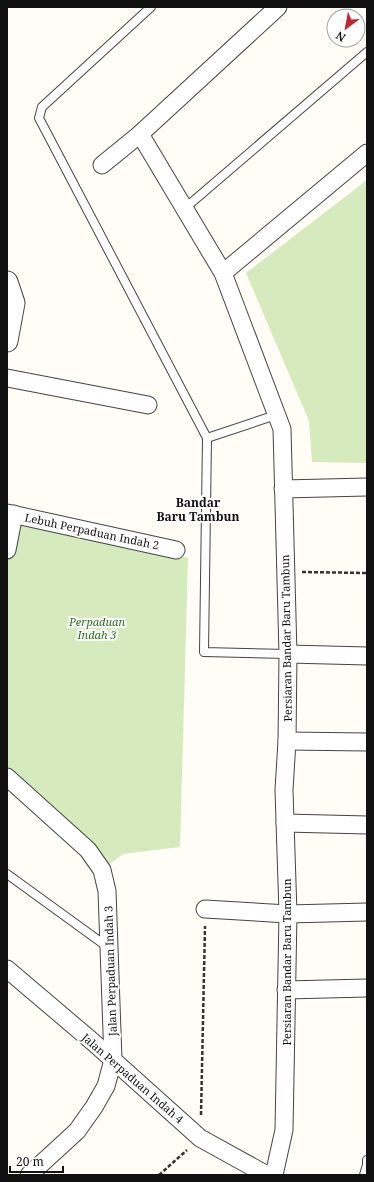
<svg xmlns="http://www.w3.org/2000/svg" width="374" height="1182" viewBox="0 0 374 1182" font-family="'Noto Serif',serif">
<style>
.green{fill:#d5ebbd}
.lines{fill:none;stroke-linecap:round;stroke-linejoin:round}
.service-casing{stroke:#444;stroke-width:10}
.minor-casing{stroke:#444;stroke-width:19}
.tertiary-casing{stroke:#444;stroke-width:23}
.path{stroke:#333;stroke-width:2.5;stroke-dasharray:4 2;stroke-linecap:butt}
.service{stroke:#fff;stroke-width:8}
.minor{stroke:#fff;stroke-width:17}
.tertiary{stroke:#fff;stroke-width:21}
.labels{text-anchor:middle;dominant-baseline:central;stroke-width:4;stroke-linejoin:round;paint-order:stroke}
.street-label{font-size:11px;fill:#111;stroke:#fff}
.park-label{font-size:11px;font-style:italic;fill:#2f6b1f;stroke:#fff}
.neighbourhood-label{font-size:12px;font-weight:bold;fill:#111;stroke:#fff}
</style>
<rect width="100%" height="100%" fill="#fffdf5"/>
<!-- green -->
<g class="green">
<polygon points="367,180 367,463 312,462 309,421 246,273"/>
<polygon points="14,514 188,558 180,847 123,854 102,870 7,776 7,550"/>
</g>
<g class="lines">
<defs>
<g id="service">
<polyline points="151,7 42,107 39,118 207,438 276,415"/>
<polyline points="184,209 367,52"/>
<polyline points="207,438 204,652 288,654"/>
<polyline points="7,874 109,948"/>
<polyline points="364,1175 367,1165 367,1160"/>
</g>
<g id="minor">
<polyline points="140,134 223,273 282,429 288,654 287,741 284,790 288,914 284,1130 274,1175"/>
<polyline points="102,165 140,134 278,7"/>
<polyline points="223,273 367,153"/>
<polyline points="7,378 148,405"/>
<polyline points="283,489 367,487"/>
<polyline points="7,513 176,550"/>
<polyline points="7,550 14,514"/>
<polyline points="288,654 367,656"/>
<polyline points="287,741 367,742"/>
<polyline points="7,777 88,850 102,870 107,891 113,1060 106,1086 94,1107 77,1131 29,1175"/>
<polyline points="285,823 367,825"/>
<polyline points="205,909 288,914 367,912"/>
<polyline points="7,969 93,1042 200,1138 267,1175"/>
<polyline points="286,990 367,988"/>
</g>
<polyline id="tertiary" points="7,282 14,303 7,341"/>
</defs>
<!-- service casing -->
<use href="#service" class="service-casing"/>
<!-- minor casing -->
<use href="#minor" class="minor-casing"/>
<!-- tertiary casing -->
<use href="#tertiary" class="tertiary-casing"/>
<!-- path -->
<g class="path">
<polyline points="302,572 367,573"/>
<polyline points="201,1115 205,926"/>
<polyline points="159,1175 187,1150"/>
</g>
<!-- service -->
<use href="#service" class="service"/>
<!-- minor -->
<use href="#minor" class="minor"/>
<!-- tertiary -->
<use href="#tertiary" class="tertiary"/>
</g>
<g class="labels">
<!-- street labels -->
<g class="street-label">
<text transform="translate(92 531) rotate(12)">Lebuh Perpaduan Indah 2</text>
<text transform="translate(286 638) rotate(-91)">Persiaran Bandar Baru Tambun</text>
<text transform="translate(286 962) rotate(-90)">Persiaran Bandar Baru Tambun</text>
<text transform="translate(110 971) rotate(-92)">Jalan Perpaduan Indah 3</text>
<text transform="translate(133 1078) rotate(41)">Jalan Perpaduan Indah 4</text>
</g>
<!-- park labels -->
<g class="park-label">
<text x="97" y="621">Perpaduan<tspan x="97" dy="13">Indah 3</tspan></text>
</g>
<!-- neighbourhood labels -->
<g class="neighbourhood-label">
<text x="198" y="502">Bandar<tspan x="198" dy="14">Baru Tambun</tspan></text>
</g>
</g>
<!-- border -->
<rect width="374" height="1182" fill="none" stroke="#111111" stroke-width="16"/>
<!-- north arrow -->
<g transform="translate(346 28) rotate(212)"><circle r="19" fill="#ffffff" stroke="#a0a0a0"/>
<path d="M0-3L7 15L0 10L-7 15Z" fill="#c4262e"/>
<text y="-6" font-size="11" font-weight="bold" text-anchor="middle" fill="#111111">N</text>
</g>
<!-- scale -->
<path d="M10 1166v6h53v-6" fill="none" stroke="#111111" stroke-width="2"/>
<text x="16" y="1166" font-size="12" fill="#111111" stroke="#ffffff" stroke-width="3" paint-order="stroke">20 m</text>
</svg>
